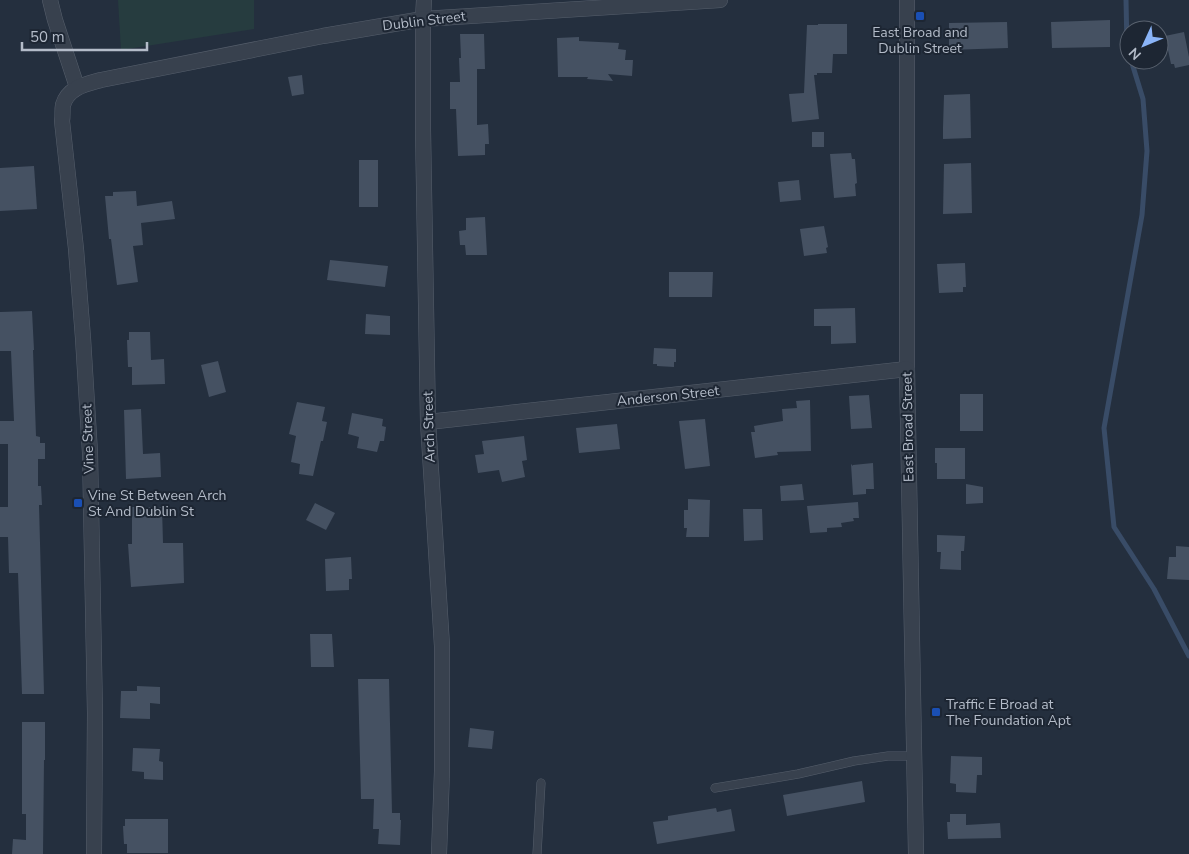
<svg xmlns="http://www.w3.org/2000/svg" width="1189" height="854" viewBox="0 0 1189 854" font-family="'Nunito Sans',sans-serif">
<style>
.green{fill:#263c3f}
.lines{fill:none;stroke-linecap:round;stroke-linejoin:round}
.stream{stroke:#394c67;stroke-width:5}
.building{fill:#455162}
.lane-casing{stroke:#565f6c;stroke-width:9}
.street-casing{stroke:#565f6c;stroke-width:16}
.lane{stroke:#38414e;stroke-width:8}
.street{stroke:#38414e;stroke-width:15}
.transit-dot{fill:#1a4fb4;stroke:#1d2633;stroke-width:2}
.labels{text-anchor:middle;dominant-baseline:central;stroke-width:4;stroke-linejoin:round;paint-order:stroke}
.street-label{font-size:14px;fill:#b4bcc9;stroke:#1d2633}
.poi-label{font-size:14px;fill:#b4bcc9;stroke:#1d2633;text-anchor:start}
</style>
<rect width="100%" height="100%" fill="#242f3e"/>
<!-- green -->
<polygon class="green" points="118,0 254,0 254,29 121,50"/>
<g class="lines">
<!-- stream -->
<g class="stream">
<polyline points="1126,0 1127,48 1129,54"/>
<polyline points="1131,60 1143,99 1147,151 1142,215 1104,428 1114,527 1154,589 1189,656"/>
</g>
</g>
<!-- building -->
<g class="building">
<polygon points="1110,20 1110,47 1052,48 1051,22"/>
<polygon points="1007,22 1008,48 949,50 949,23"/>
<polygon points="818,24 847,24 847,54 833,54 832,73 817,73 817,75 814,75 819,119 792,122 789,94 804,93 807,25 818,25"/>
<polygon points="1184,32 1189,57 1189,65 1175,68 1174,64 1171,64 1165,36"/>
<polygon points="460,34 484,34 485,69 477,69 477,125 488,124 489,144 485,144 485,155 458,156 456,109 450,109 450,82 460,82 459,58 461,58"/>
<polygon points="579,37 579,41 619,43 618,49 626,50 625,60 633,60 632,76 608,74 613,81 587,79 588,77 558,77 557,38"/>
<polygon points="302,75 304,94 292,96 288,77"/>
<polygon points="970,94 971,138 943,139 943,127 944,95"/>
<rect x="812" y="132" width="12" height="15"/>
<polygon points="851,153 852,159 855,159 857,183 855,184 856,196 834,198 830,154"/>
<rect x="359" y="160" width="19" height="47"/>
<polygon points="971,163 972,213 943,214 944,164"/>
<polygon points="34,166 37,209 0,211 0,168"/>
<polygon points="799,180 801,200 780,202 778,182"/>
<polygon points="136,191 137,206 172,201 175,219 141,223 143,245 133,246 138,282 117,285 111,239 109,239 105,196 113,196 113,192"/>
<polygon points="485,217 487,255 466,255 465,245 460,245 459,231 466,230 466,218"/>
<polygon points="824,226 828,247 826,248 827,253 804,256 800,229"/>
<polygon points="330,260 388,266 385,287 327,280"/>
<polygon points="965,263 966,287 963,287 963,292 939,293 937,264"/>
<polygon points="669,272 713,272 712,297 669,297"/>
<polygon points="855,308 856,343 831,344 831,326 814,326 814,309"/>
<polygon points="32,311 34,350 33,350 36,436 40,437 40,443 45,443 45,459 38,459 38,486 41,486 42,505 39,505 44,694 22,694 18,573 9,573 8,537 0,537 0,507 8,507 8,444 0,444 0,421 14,421 11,351 0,351 0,312"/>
<polygon points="366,314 390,316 390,335 365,334"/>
<polygon points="129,332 150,332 151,360 164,359 165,384 132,385 132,367 128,367 127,340 129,340"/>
<polygon points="654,348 676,349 676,362 674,362 674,367 657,366 657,364 653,364"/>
<polygon points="218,361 226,392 209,397 201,365"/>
<rect x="960" y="394" width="23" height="37"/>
<polygon points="869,395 872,428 851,429 849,396"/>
<polygon points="810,400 811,451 777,452 778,455 755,458 751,432 755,432 754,426 783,421 782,409 797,408 796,401"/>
<polygon points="297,402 325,407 322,421 327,422 323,441 321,441 313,476 299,474 300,464 291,462 296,436 289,434"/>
<polygon points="141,409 143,454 160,453 161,477 126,479 124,410"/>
<polygon points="352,413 383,419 382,426 386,427 384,441 380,441 377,452 357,448 359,437 348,434"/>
<polygon points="705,419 710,466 685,469 679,421"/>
<polygon points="617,424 620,449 579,453 576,428"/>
<polygon points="524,436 527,460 522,461 525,477 502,482 499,470 478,473 475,455 484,454 482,441"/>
<polygon points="935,448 965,448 965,479 937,479 937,463 935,463"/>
<polygon points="873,463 874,489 866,489 866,494 853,495 851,464 853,466 853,465"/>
<polygon points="802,484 804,500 781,501 780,486"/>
<polygon points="966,484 983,487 983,503 966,504"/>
<polygon points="688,499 710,500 709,537 686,537 687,528 684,528 684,510 688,510"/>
<polygon points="858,502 859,518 853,518 854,521 841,523 842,527 827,528 827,532 810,533 807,506"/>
<polygon points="315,503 335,513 326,530 306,520"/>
<polygon points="132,507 162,507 163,543 183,543 184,583 131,587 128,544 132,544"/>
<polygon points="743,509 762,509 763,540 744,541"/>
<polygon points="937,535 965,536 964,551 961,551 961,570 940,569 941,552 937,552"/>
<polygon points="1176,546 1189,547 1189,580 1167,579 1169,557 1176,557"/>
<polygon points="351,557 352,579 349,579 349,590 326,591 325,559"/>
<polygon points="310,634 332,634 334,667 311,667"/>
<polygon points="358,679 389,679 392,813 400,813 400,820 401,820 400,845 378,844 379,829 373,829 374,799 361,799"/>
<polygon points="137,686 160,687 160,704 150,703 150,719 120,718 121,691 137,691"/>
<polygon points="22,722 45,722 45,760 44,760 43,854 12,854 13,839 26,840 26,814 22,814"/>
<polygon points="470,728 494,731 492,749 468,747"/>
<polygon points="133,748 160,749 159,761 163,762 163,780 144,779 144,772 132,771"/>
<polygon points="951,756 982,757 982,775 977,775 976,793 956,792 956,784 950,783"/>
<polygon points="862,781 865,802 787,816 783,795"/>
<polygon points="716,808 717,812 731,809 735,831 657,844 653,822 668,820 668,816"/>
<polygon points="950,814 966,814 966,825 1000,823 1001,838 948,839 947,822 950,822"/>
<polygon points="125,819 168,819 168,853 127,853 127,844 124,844 123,826 125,826"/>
</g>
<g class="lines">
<defs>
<g id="lane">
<polyline points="715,788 798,774 854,761 888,756 914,756"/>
<polyline points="537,854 541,783"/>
</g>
<g id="street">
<polyline points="50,0 55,20 77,87"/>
<polyline points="424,0 423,19 423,129 428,422 442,646 442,771 439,854"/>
<polyline points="907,0 907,369 916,854"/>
<polyline points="428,422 907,369"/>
<path d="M94 854 95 713 90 453 83 338 76 249 62 121C63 116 62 110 63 105 68 87 87 84 101 80L323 36 423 19 720 0"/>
</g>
</defs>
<!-- lane casing -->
<use href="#lane" class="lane-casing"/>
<!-- street casing -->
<use href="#street" class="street-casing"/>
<!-- lane -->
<use href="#lane" class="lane"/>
<!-- street -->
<use href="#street" class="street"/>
</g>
<!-- markers -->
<g class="transit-dot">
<rect x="915" y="11" width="10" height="10" rx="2.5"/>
<rect x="73" y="498" width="10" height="10" rx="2.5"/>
<rect x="931" y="707" width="10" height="10" rx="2.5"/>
</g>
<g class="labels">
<!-- street labels -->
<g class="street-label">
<text transform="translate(424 21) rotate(-7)">Dublin Street</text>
<text transform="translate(668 396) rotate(-6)">Anderson Street</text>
<text transform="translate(429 427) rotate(-92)">Arch Street</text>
<text transform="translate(908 427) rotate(-91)">East Broad Street</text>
<text transform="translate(88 439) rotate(-92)">Vine Street</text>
</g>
<!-- poi labels -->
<g class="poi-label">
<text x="920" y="32" text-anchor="middle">East Broad and<tspan x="920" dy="16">Dublin Street</tspan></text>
<text x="88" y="495">Vine St Between Arch<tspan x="88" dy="16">St And Dublin St</tspan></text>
<text x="946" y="704">Traffic E Broad at<tspan x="946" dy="16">The Foundation Apt</tspan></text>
</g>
</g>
<!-- north arrow -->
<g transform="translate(1144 45) rotate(226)"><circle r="24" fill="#1d2633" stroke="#59626f"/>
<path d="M0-4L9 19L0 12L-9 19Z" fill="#8ab4f8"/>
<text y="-8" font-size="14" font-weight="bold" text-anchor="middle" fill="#b4bcc9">N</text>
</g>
<!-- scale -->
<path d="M22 42v8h125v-8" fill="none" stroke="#b4bcc9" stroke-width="2.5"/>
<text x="30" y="42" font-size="15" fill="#b4bcc9" stroke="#1d2633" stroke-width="4" paint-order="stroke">50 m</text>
</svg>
